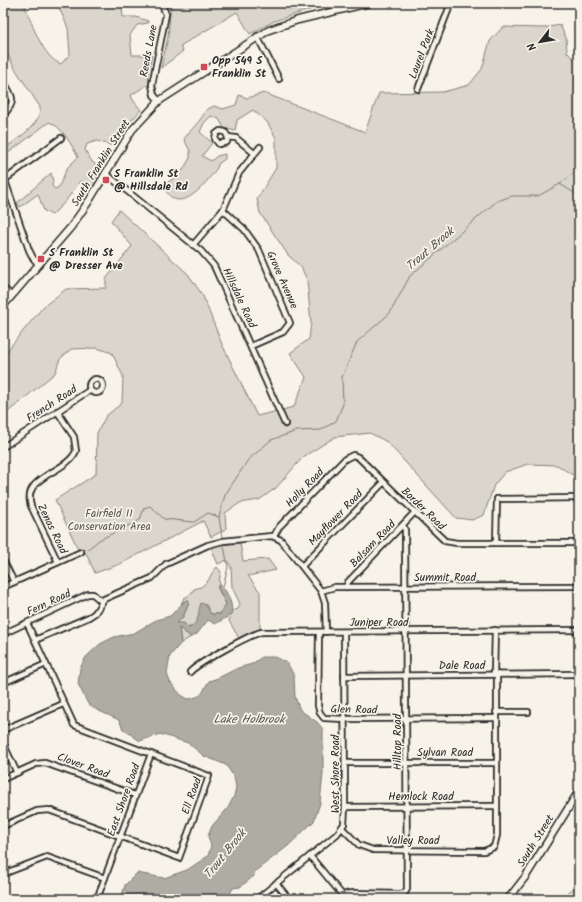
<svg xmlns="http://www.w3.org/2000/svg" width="582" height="902" viewBox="0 0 582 902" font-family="Kalam,sans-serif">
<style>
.green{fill:#dad6cc;stroke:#82807c}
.water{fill:#afaca4;stroke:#7a7874}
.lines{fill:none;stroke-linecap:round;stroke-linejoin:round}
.stream{stroke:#7a7874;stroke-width:1}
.street-casing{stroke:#2b2b2b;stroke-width:8}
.secondary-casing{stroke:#2b2b2b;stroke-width:9}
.street{stroke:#f7f3e8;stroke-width:4.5}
.secondary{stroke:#f7f3e8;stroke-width:6}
.poi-dot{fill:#d1495b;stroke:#f7f3e8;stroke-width:1.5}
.labels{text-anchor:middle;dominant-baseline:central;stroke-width:3.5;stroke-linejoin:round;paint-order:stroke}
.street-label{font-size:11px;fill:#2b2b2b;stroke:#f7f3e8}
.poi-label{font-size:11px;font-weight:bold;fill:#2b2b2b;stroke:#f7f3e8;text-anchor:start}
.park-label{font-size:11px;fill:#575653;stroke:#f7f3e8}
.water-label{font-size:12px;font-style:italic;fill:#53524f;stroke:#f7f3e8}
</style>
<rect width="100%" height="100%" fill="#f7f3e8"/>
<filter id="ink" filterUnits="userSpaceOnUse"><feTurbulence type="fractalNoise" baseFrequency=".025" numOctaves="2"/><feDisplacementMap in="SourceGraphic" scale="8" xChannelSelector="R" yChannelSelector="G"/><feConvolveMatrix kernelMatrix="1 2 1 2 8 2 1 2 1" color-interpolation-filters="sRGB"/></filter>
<g filter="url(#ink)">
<!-- green -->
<g class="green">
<path d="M3 3H27L25 6C32 24 43 58 61 64L70 54 68 28 57 3 76 5 79 3H137L122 6 123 17H136L148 21V23L137 25 130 35 132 55H152L148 74 149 84 131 95 133 100 141 110 126 126 113 146 97 141 87 144 85 150 92 162 103 169 93 187 80 181 65 202 52 215 44 211 38 194 20 207 17 203 51 173 53 181 52 186 55 189 59 187 67 168 78 157C72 146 62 126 49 122L3 157V150C16 139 42 125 40 107L14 67 3 45Z"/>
<polygon points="171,3 318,3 312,9 274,21 250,34 237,12 180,46 183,51 161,68 168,37"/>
<path d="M560 25 566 38 567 52 579 64V479L557 465 528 464 505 472 494 485 484 515 472 520 456 518 387 442 370 433 335 437 303 457 276 488 259 500 240 503 225 513 226 529 211 537 203 521 120 564 95 573 86 553 78 549 55 500 96 474 97 433 106 416 122 403 123 376 112 353 97 348 71 349 60 359 55 373 3 416V356L19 336 43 307 66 289 106 288V279L132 246 111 221 119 210 188 274 203 296 221 342 257 416 294 407 306 377 290 353 309 339 311 323 307 280 301 267 288 255 260 213 257 199 276 168V138L267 122 253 110 237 120 235 131 224 128 219 119 211 116 204 123 200 132 212 143 202 156 211 161 217 156 225 154V159L218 164 217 168C207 182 180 218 165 189L168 182 180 175 190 158V151L184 139C191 129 201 121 206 110L214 106 223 109 236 105 239 95 247 98 264 93 365 132 379 93 443 92 469 85 482 69 490 41 503 27 543 28Z"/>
<polygon points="240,543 243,561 268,559 276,570 248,576 260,592 260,631 256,631 240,640 229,621 232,611 238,609 240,604 232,587 231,567 227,560 218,564 211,548 218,545"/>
<path d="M217 567 221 572 219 581 221 586 219 585 218 589 226 604 220 614H211L206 605 200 607C200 613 197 629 188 627 184 627 179 624 175 623L183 617 189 603 183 601 181 604 184 598 190 595 194 589 201 587 208 581 212 573Z"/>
<polygon points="179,628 191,637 181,643"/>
<polygon points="579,883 579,899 559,899"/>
</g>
<!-- water -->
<path class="water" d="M217 586H221C228 592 234 606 231 615L215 624 208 620 197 634 191 637 179 628 181 643 170 656 167 674 170 682 181 695 188 699C206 696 201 692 209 681L218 678 238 668 252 664 262 657H275L286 662 290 668 294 676 295 697 300 710 317 722 323 729V773L320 803 314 821 288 846 254 872V876L240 887 233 888 227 899H121L125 885 137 873 164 878 187 870 208 856 211 846 208 836 212 826 228 808 234 796 236 787 234 777 226 765 204 756 188 743 160 734 140 741 123 729 120 722 117 719 97 710 88 704 78 684 80 668 86 657 100 644 114 637 134 633 156 620 170 616 186 600H188L189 603 183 617 176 623H184L189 628C201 622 197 613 201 603L206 605 211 614H220L226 604Z"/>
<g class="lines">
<!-- stream -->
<g class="stream">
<polyline points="560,184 579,169"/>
<polyline points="222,537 219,517 225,495 248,460 271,440 297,431 321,430 336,421 343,404 342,377 357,342 390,313 410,276 497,201 512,196 538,196 560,184 579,196"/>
<polyline points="87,550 99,540 140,520 144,508 150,506 164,519 194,522 208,513 219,517"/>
<polyline points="223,587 228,567 224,546"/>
</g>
<defs>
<g id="street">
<polyline points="257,36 279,79"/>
<path d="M3 81C13 96 17 102 3 115"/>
<polyline points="418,89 451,3"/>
<polyline points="159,101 154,95 152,85 166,14 161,3"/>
<polyline points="228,137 225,132 220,131 216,134 215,139 219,144 227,142 228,137 236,138 254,153"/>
<polyline points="105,173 201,251 214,266 285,424"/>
<polyline points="3,175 29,250 33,258 39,265"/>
<polyline points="3,181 61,138"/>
<polyline points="223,210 244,229 259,250 290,323 283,332 251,346"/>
<polyline points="193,245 223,210 239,173 260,147"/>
<polyline points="3,288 12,296"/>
<circle cx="96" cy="386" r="7"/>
<path d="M57 411 74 437 76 451C67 473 21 476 31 506L58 562"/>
<polyline points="3,447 90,390"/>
<polyline points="274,536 279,527 345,459 353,455 358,457 445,541 457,543 579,543"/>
<polyline points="496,543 497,499 579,498"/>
<polyline points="3,560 14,582"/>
<polyline points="302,566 383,483"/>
<polyline points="3,587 81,552"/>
<polyline points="346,587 348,582 414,513"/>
<polyline points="321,591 335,587 579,586"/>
<polyline points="319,632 318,706 320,713 324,718 345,719 496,718"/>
<polyline points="3,634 88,594 93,594 101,601"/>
<polyline points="35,640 89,617 95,613 104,599 152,578 166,564 208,545 223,541 272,536 281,540 321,591 325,603 326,632"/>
<path d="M190 672C198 663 251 634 262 632L579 630"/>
<polyline points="494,674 495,630"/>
<polyline points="344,676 579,674"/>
<polyline points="3,683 46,664"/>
<polyline points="496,712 528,712"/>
<polyline points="3,730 63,704"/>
<polyline points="3,743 17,773"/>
<polyline points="345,763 496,763"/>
<polyline points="3,779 36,764 45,763 135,795"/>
<polyline points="345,807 497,806"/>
<polyline points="3,826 37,811 49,810 179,858 209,776 74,725 27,623"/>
<polyline points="342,828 359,845 373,850 484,851 494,847 497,835 497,674"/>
<polyline points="310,856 343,896"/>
<polyline points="3,874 47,857 105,878"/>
<polyline points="276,883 289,899"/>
<polyline points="97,899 151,754"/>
<polyline points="257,899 337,834 344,824 345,807 344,632"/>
<polyline points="340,899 346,894 353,893 400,894 405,893 407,889 405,530 403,525"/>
</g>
<g id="secondary">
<polyline points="3,306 71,227 89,201 132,130 159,101 269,30 298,20 369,3"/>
<polyline points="508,899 526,876 579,791"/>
</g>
</defs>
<!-- street casing -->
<use href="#street" class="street-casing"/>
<!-- secondary casing -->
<use href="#secondary" class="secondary-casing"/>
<!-- street -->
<use href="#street" class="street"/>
<!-- secondary -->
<use href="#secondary" class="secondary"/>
</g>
</g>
<!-- markers -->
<g class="poi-dot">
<rect x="200" y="63" width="8" height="8" rx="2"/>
<rect x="102" y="176" width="8" height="8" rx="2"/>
<rect x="37" y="255" width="8" height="8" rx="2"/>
</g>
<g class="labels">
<!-- street labels -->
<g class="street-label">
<text transform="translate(149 51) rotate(-79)">Reeds Lane</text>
<text transform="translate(422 54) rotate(-69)">Laurel Park</text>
<text transform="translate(101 163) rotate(-58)">South Franklin Street</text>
<text transform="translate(282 280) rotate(66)">Grove Avenue</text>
<text transform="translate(239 298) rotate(65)">Hillsdale Road</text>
<text transform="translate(52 404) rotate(-33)">French Road</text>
<text transform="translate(305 488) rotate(-46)">Holly Road</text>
<text transform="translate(423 509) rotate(44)">Border Road</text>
<text transform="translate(336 518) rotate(-46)">Mayflower Road</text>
<text transform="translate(52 529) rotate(64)">Zenas Road</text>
<text transform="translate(373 544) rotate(-46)">Balsam Road</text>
<text x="445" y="578">Summit Road</text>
<text transform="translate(49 603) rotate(-25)">Fern Road</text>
<text x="379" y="623">Juniper Road</text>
<text x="462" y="666">Dale Road</text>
<text transform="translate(354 710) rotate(1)">Glen Road</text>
<text transform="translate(398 742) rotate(-90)">Hilltop Road</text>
<text x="445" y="753">Sylvan Road</text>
<text transform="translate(83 766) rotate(20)">Clover Road</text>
<text transform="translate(336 774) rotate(-90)">West Shore Road</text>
<text transform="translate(192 796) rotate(-70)">Ell Road</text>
<text x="421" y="797">Hemlock Road</text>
<text transform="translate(124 800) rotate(-70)">East Shore Road</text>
<text x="413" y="841">Valley Road</text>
<text transform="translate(536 841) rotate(-58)">South Street</text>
</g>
<!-- poi labels -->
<g class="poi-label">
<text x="212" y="61">Opp 549 S<tspan x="212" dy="13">Franklin St</tspan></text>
<text x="114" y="174">S Franklin St<tspan x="114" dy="13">@ Hillsdale Rd</tspan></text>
<text x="49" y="253">S Franklin St<tspan x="49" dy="13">@ Dresser Ave</tspan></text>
</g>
<!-- park labels -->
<g class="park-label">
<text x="109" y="514">Fairfield II<tspan x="109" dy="13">Conservation Area</tspan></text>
</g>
<!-- water labels -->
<g class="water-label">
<text transform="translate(430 249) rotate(-41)">Trout Brook</text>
<text x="249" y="719">Lake Holbrook</text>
<text transform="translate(225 854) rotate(-51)">Trout Brook</text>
</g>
</g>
<!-- margin -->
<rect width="582" height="902" fill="none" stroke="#f7f3e8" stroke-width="16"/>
<rect x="8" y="8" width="566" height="886" fill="none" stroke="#2b2b2b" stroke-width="1.5" filter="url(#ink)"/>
<!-- north arrow -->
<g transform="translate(540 42) rotate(239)" stroke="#f7f3e8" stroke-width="3" paint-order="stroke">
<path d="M0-3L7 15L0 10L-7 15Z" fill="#2b2b2b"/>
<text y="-6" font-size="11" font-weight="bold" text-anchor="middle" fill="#2b2b2b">N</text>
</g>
</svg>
